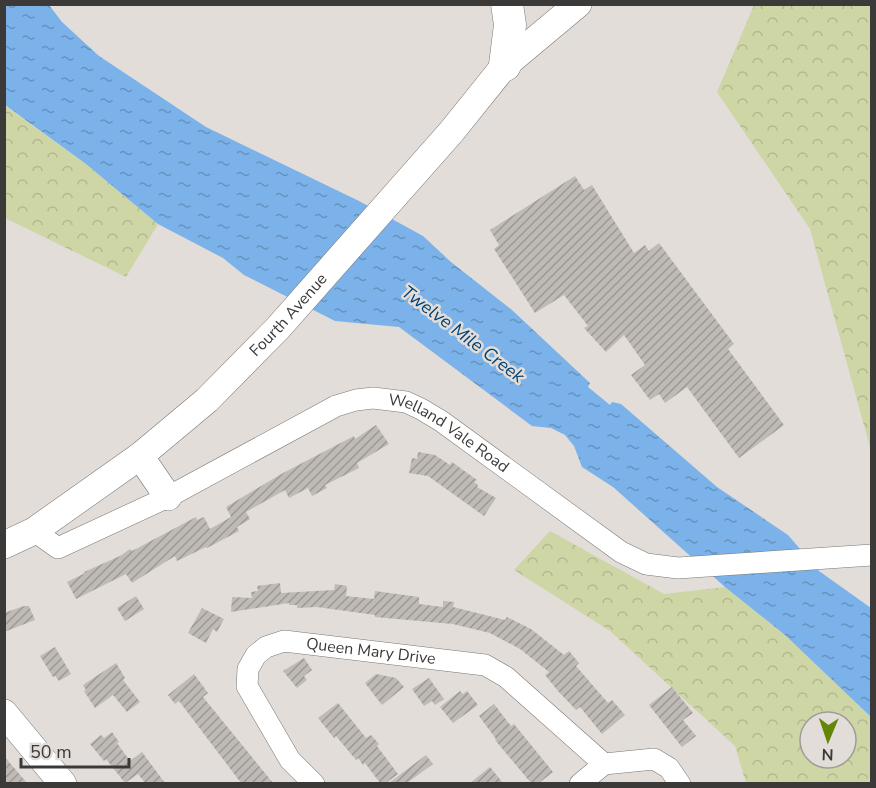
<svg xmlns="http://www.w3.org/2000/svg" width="876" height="788" viewBox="0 0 876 788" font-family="'Nunito Sans',sans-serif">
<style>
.forest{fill:url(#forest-crowns);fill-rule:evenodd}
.water{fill:url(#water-ripples)}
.building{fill:url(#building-hatch)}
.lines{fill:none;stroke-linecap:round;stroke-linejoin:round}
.minor-casing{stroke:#7b7773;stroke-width:22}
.major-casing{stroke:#7b7773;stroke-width:28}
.highway-casing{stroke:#7b7773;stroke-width:33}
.minor{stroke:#fff;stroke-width:21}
.major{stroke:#fff;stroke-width:27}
.highway{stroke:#fff;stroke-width:32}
.labels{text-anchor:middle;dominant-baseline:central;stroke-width:5;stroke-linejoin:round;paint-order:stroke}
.street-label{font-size:16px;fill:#3c3a38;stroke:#e2ddd8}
.water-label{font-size:18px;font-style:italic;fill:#004173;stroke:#e2ddd8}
</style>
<defs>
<pattern id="forest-crowns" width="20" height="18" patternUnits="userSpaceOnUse" patternTransform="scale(1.5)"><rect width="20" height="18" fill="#ced6a6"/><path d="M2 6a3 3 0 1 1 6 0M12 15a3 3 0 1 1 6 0" fill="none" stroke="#b2b890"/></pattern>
<pattern id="water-ripples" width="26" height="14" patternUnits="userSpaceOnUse" patternTransform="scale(1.5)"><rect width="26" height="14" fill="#7ab2e9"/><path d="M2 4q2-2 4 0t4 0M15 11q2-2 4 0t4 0" fill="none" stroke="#6592be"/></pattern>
<pattern id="building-hatch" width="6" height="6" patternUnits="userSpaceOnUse" patternTransform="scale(1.5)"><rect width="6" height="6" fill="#bfbab5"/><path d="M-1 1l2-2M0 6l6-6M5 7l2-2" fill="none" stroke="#9c9894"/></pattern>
</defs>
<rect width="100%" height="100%" fill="#e2ddd8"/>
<!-- forest -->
<g class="forest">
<polygon points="754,5 871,5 871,451 810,229 717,92"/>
<polygon points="4,105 86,164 158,224 126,277 5,218"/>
<path d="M550 531 664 594 725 587 785 635 871 717V783H746L735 746 610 631 514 570ZM810 722H846V758H810Z"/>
</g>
<!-- water -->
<polygon class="water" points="5,5 49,5 62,22 99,56 206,127 359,201 423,236 451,262 512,310 590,383 588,387 610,405 612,402 621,404 717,487 788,535 819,571 871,608 871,717 785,635 725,587 613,487 582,467 574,446 565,435 551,428 532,426 399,327 335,321 244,275 223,258 158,224 86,164 5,105"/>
<!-- building -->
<g class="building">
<polygon points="575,176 584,190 592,185 634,253 645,245 649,251 659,243 734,344 728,349 784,425 739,458 687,387 665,403 659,394 650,400 631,375 645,365 624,335 606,352 584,328 588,326 564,295 535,313 494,249 499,245 490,230"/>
<polygon points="376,425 389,444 357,463 359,468 325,485 327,488 312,496 308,488 289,498 285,490 246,512 250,519 237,527 239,531 207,548 206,547 177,561 175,556 132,583 126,574 76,599 67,582 85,573 84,572 120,556 130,549 132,551 196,517 197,520 204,517 210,529 231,517 226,507 283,473 354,436 355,439"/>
<polygon points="418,452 435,455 450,465 452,462 477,480 474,482 478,485 477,487 496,498 484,516 428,476 409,473 412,458 417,459"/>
<polygon points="280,583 281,593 334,590 335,584 347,586 346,596 374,599 375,591 419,597 419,604 443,607 443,601 454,602 453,607 505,620 507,617 531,629 564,655 569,651 579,663 576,666 608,703 612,700 625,715 602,734 580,707 576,710 558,691 545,675 549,672 520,649 490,633 453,624 375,617 375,615 317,607 297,608 297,605 289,605 289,603 231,612 232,597 252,598 251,592 258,591 257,586"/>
<polygon points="136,596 144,609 125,621 117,608"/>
<polygon points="24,606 29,606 35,620 4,632 4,613"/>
<polygon points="202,608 224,619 217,632 213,629 206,643 188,633"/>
<polygon points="55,647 71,674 59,681 55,676 53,677 40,656"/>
<polygon points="304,658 312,670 304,676 307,680 297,688 283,671"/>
<polygon points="116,663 125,678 123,680 140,702 127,712 113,695 95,708 84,691 86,690 83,685"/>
<polygon points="194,674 208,693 203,697 273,783 241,783 179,701 175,704 168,695"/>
<polygon points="376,674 396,678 404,687 382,705 365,683"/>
<polygon points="429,678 444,699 435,705 432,701 424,706 412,689"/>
<polygon points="672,687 693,713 683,720 696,736 682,747 649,705"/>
<polygon points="460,691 463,694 467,691 478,705 453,723 440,707"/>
<polygon points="338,703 366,738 371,735 379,744 377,746 398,774 386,783 380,783 365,763 363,765 358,758 356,760 336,736 334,738 318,718"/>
<polygon points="494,704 511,726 514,724 553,772 539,783 531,783 495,740 496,739 479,716"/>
<polygon points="112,732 119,742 117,743 130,761 142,752 165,783 145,783 138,774 125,783 106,759 104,761 90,744 101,735 104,738"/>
<polygon points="426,755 433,764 407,783 389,783"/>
<polygon points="4,756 27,783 4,783"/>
<polygon points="490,767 503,783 470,783"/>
</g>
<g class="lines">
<defs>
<g id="minor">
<path id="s1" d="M34 531 58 548 168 497 336 406 356 400 373 398 406 402 421 409 441 421 621 552 646 564 678 568 872 555"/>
<path id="s2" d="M314 784 290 760 247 686 248 669 256 655 266 647 284 641 485 665 506 677 604 764"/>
<polyline points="580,784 604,764 654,759 669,768 680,784"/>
</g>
<g id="major">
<polyline points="140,456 168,497"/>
<path id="s3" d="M4 545 34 531 140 456 207 400 278 328 452 131 505 65 578 4"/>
<polyline points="4,713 63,784"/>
</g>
<polyline id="highway" points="505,65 510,25 507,4"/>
</defs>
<!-- minor casing -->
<use href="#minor" class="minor-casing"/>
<!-- major casing -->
<use href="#major" class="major-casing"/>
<!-- highway casing -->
<use href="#highway" class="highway-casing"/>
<!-- minor -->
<use href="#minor" class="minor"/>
<!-- major -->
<use href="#major" class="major"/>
<!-- highway -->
<use href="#highway" class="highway"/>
</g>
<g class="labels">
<!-- street labels -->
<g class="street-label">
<text stroke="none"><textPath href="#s3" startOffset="368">Fourth Avenue</textPath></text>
<text stroke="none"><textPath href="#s1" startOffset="465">Welland Vale Road</textPath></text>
<text stroke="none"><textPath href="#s2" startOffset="272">Queen Mary Drive</textPath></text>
</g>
<!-- water labels -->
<g class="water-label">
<text transform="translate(463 334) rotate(37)">Twelve Mile Creek</text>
</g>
</g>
<!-- border -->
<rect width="876" height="788" fill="none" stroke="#3c3a38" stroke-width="12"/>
<!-- north arrow -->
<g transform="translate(828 740) rotate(182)"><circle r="28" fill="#e2ddd8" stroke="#a09c98" stroke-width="1.5"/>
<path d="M0-4.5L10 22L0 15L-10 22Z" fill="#638607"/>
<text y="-9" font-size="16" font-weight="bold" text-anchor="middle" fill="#3c3a38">N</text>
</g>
<!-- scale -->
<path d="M21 758v9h108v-9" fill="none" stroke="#3c3a38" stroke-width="3"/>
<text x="30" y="758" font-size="18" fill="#3c3a38" stroke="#e2ddd8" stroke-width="4.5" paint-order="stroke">50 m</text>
</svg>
